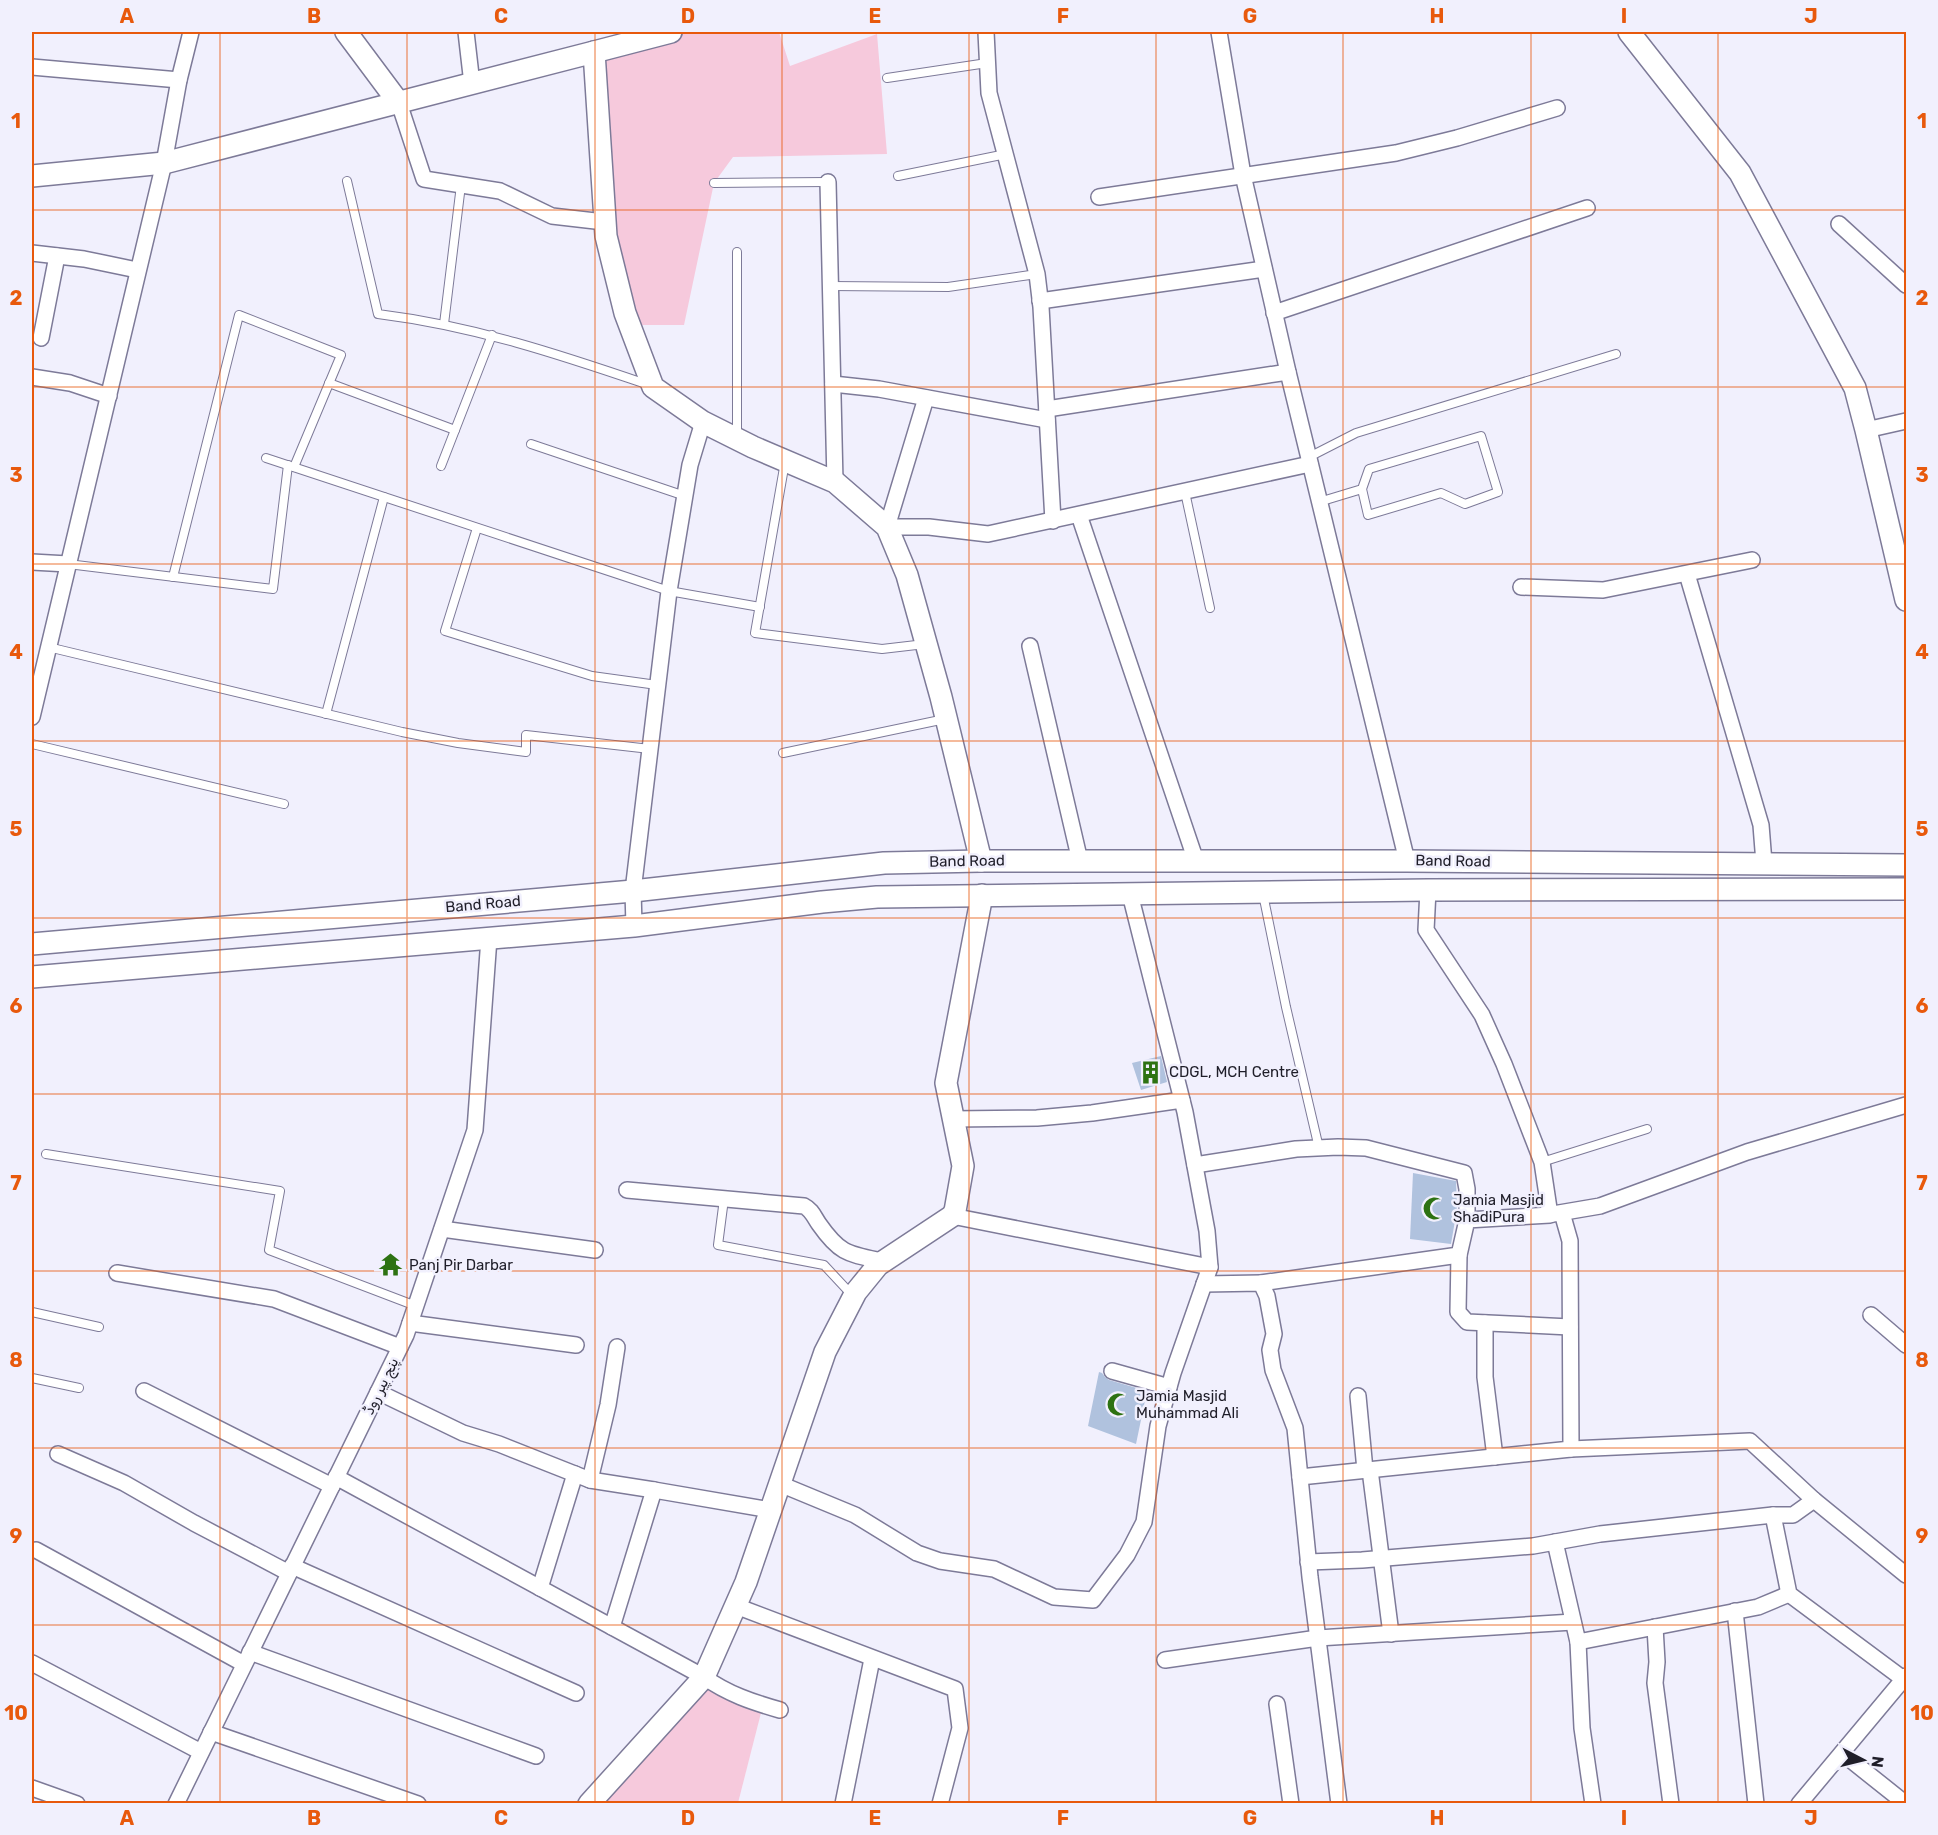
<svg xmlns="http://www.w3.org/2000/svg" width="1938" height="1835" viewBox="0 0 1938 1835" font-family="Rubik,'Noto Sans Arabic',sans-serif">
<style>
.green{fill:#f6c9dc}
.building{fill:#b0c2de}
.lines{fill:none;stroke-linecap:round;stroke-linejoin:round}
.lane-casing{stroke:#7d7a98;stroke-width:10}
.street-casing{stroke:#7d7a98;stroke-width:18}
.secondary-casing{stroke:#7d7a98;stroke-width:24}
.lane{stroke:#fff;stroke-width:8}
.street{stroke:#fff;stroke-width:15}
.secondary{stroke:#fff;stroke-width:21}
.grid{fill:none;stroke:#e8590c;stroke-width:1.5;stroke-opacity:0.55}
.labels{text-anchor:middle;dominant-baseline:central;stroke-width:5;stroke-linejoin:round;paint-order:stroke}
.street-label{font-size:15px;fill:#1f1e29;stroke:#f1f0fd}
.poi-label{font-size:15px;fill:#1f1e29;stroke:#f1f0fd;text-anchor:start}
.neatline{fill:none;stroke:#e8590c;stroke-width:2}
.grid-label{font-size:20px;text-anchor:middle;font-weight:bold;fill:#e8590c}
</style>
<rect width="100%" height="100%" fill="#f1f0fd"/>
<!-- green -->
<g class="green">
<polygon points="671,32 779,32 790,66 877,34 887,154 733,157 714,183 684,325 629,325 625,313 594,52"/>
<polygon points="704,1677 763,1705 738,1803 589,1804"/>
</g>
<!-- building -->
<g class="building">
<polygon points="1161,1056 1167,1082 1141,1090 1132,1063"/>
<polygon points="1413,1173 1456,1181 1457,1209 1451,1244 1410,1239"/>
<polygon points="1099,1372 1102,1373 1105,1377 1109,1380 1147,1391 1136,1444 1088,1426"/>
</g>
<g class="lines">
<defs>
<g id="lane">
<polyline points="887,78 987,63"/>
<polyline points="898,176 1006,154"/>
<path d="M347 181 378 314C474 326 558 354 649 385"/>
<polyline points="714,183 828,182"/>
<polyline points="737,252 737,437"/>
<polyline points="830,286 948,287 1037,274"/>
<polyline points="444,324 461,185"/>
<polyline points="329,383 455,430"/>
<polyline points="531,444 685,496"/>
<polyline points="1309,457 1356,433 1616,354"/>
<polyline points="266,458 669,591 760,607"/>
<polyline points="785,462 755,633 882,649 925,644"/>
<polyline points="441,466 492,335"/>
<polyline points="1185,492 1210,608"/>
<polyline points="1319,502 1362,489 1369,469 1481,436 1498,492 1465,504 1441,493 1368,515 1362,489"/>
<polyline points="477,528 445,631 592,676 657,685"/>
<polyline points="68,564 273,589 288,465"/>
<polyline points="173,577 239,315 341,355 294,467"/>
<polyline points="48,647 402,732 458,743 526,752 526,735 650,749"/>
<polyline points="326,714 384,497"/>
<polyline points="32,744 284,804"/>
<polyline points="783,753 945,719"/>
<polyline points="1263,894 1286,1007 1319,1148"/>
<polyline points="46,1154 280,1191 269,1250 416,1306"/>
<polyline points="1542,1162 1647,1129"/>
<polyline points="724,1199 718,1245 824,1265 852,1295"/>
<polyline points="32,1312 99,1327"/>
<polyline points="32,1378 79,1388"/>
</g>
<g id="street">
<polyline points="466,32 472,84"/>
<polyline points="986,32 989,93 1037,274 1041,307 1053,521"/>
<polyline points="1219,32 1243,175 1288,372 1407,861"/>
<polyline points="32,67 179,80"/>
<polyline points="399,103 424,179 500,191 552,216 604,222"/>
<polyline points="828,182 835,482"/>
<polyline points="1099,197 1396,153 1457,138 1557,108"/>
<polyline points="1839,224 1906,285"/>
<polyline points="32,253 84,259 137,270"/>
<polyline points="1040,301 1264,269"/>
<polyline points="1274,313 1587,208"/>
<polyline points="41,338 57,256"/>
<polyline points="32,377 70,383 109,396"/>
<polyline points="833,384 879,389 1047,420"/>
<polyline points="926,398 887,527 929,527 988,534 1310,464"/>
<polyline points="1047,409 1288,372"/>
<polyline points="1866,430 1906,421"/>
<polyline points="1079,515 1196,861"/>
<polyline points="32,562 68,564"/>
<polyline points="1687,574 1761,825 1764,863"/>
<polyline points="1521,587 1603,590 1752,560"/>
<polyline points="1030,646 1080,861"/>
<polyline points="32,717 164,163 179,80 191,32"/>
<polyline points="634,926 633,891 669,591 690,465 703,422"/>
<polyline points="952,1119 1037,1118 1092,1113 1182,1100"/>
<polyline points="1195,1165 1296,1149 1338,1147 1366,1148 1464,1173 1467,1189 1467,1220"/>
<path d="M627 1190 804 1206C812 1210 814 1217 819 1224 840 1254 848 1254 882 1261"/>
<polyline points="1553,1214 1600,1206 1747,1152 1906,1105"/>
<polyline points="952,1216 1210,1267"/>
<polyline points="442,1229 595,1250"/>
<polyline points="1459,1255 1458,1312 1467,1322 1570,1327"/>
<polyline points="117,1273 274,1299 400,1347"/>
<polyline points="1261,1283 1459,1255 1467,1220 1550,1215 1542,1162 1504,1064 1482,1015 1426,930 1428,890"/>
<polyline points="1204,1284 1261,1283 1267,1296 1274,1334 1270,1350 1273,1370 1295,1428 1310,1577 1339,1804"/>
<polyline points="1871,1315 1906,1345"/>
<polyline points="410,1323 576,1345"/>
<polyline points="1485,1323 1485,1377 1495,1457"/>
<polyline points="1112,1371 1169,1387"/>
<polyline points="144,1391 332,1486"/>
<polyline points="378,1392 463,1433 499,1444 590,1480 654,1490 612,1627"/>
<polyline points="1358,1396 1365,1470"/>
<polyline points="1571,1449 1750,1441 1814,1500 1906,1575"/>
<polyline points="58,1454 124,1483 194,1523 289,1573"/>
<polyline points="1370,1470 1391,1634"/>
<path d="M336 1477 704 1677C728 1694 752 1702 780 1710"/>
<polyline points="1300,1477 1571,1449 1570,1241 1562,1213"/>
<polyline points="590,1480 608,1405 617,1347"/>
<polyline points="780,1484 855,1515 917,1553 940,1561 994,1569 1054,1597 1093,1600 1127,1555 1144,1522 1158,1426 1173,1373 1210,1267 1207,1231 1185,1112 1130,894"/>
<polyline points="654,1490 771,1510"/>
<polyline points="1773,1515 1789,1594 1906,1681"/>
<polyline points="1555,1542 1578,1642 1758,1607 1789,1594"/>
<polyline points="36,1550 244,1664"/>
<polyline points="1308,1562 1362,1560 1533,1546 1600,1534 1773,1515 1793,1515 1814,1500"/>
<polyline points="292,1566 576,1693"/>
<polyline points="540,1588 575,1474"/>
<polyline points="736,1606 955,1689 960,1728 940,1804"/>
<polyline points="1735,1611 1756,1804"/>
<polyline points="1655,1627 1657,1662 1655,1683 1671,1804"/>
<polyline points="1578,1642 1582,1728 1593,1804"/>
<polyline points="250,1652 536,1756"/>
<polyline points="1165,1660 1318,1638 1573,1622"/>
<polyline points="32,1663 201,1752"/>
<polyline points="1277,1704 1291,1804"/>
<polyline points="211,1732 418,1804"/>
<polyline points="1842,1753 1906,1804"/>
<polyline points="32,1788 77,1804"/>
<polyline points="176,1804 406,1335 475,1130 489,938"/>
<polyline points="843,1804 872,1659"/>
<polyline points="1799,1804 1906,1676"/>
</g>
<g id="secondary">
<polyline points="346,32 399,103"/>
<polyline points="1629,32 1740,173 1855,388 1866,430 1906,600"/>
<polyline points="594,52 671,32"/>
<polyline points="32,176 164,163 594,52 606,236 625,313 653,387 703,422 753,447 835,482 887,527 907,575 941,697 981,861"/>
<polyline points="32,944 633,891 884,863 981,861 1407,861 1906,865"/>
<polyline points="32,977 634,926 822,902 877,897 1428,890 1906,889"/>
<polyline points="589,1804 704,1677 746,1582 825,1352 856,1292 878,1265 952,1216 955,1211 963,1166 946,1083 982,895"/>
</g>
</defs>
<!-- lane casing -->
<use href="#lane" class="lane-casing"/>
<!-- street casing -->
<use href="#street" class="street-casing"/>
<!-- secondary casing -->
<use href="#secondary" class="secondary-casing"/>
<!-- lane -->
<use href="#lane" class="lane"/>
<!-- street -->
<use href="#street" class="street"/>
<!-- secondary -->
<use href="#secondary" class="secondary"/>
</g>
<!-- grid -->
<path class="grid" d="M220 32V1804M407 32V1804M595 32V1804M782 32V1804M969 32V1804M1156 32V1804M1343 32V1804M1531 32V1804M1718 32V1804M32 210H1906M32 387H1906M32 564H1906M32 741H1906M32 918H1906M32 1094H1906M32 1271H1906M32 1448H1906M32 1625H1906"/>
<!-- icons -->
<defs>
<symbol id="building-bare" viewBox="-9 -9 18 18"><path d="M-4-6H4V6H1V3H-1V6H-4ZM-2.5-4.3h1.7v1.8h-1.7ZM.8-4.3h1.7v1.8H.8ZM-2.5-1h1.7V.8h-1.7ZM.8-1h1.7V.8H.8Z" fill="#2d7212" stroke="#f1f0fd" stroke-width="2.5" paint-order="stroke"/></symbol>
<symbol id="mosque-bare" viewBox="-9 -9 18 18"><path d="M3.5-4.9A6 6 0 1 0 3.5 4.9A5 5 0 1 1 3.5-4.9Z" fill="#2d7212" stroke="#f1f0fd" stroke-width="2.5" paint-order="stroke"/></symbol>
<symbol id="temple-bare" viewBox="-9 -9 18 18"><path d="M0-6L5-2H3V0L6.5 2.5H4V6H1.5V3h-3V6H-4V2.5H-6.5L-3 0V-2H-5Z" fill="#2d7212" stroke="#f1f0fd" stroke-width="2.5" paint-order="stroke"/></symbol>
</defs>
<g fill-rule="evenodd">
<use href="#building-bare" x="1134" y="1056" width="33" height="33"/>
<use href="#mosque-bare" x="1418" y="1192" width="33" height="33"/>
<use href="#temple-bare" x="374" y="1248" width="33" height="33"/>
<use href="#mosque-bare" x="1102" y="1388" width="33" height="33"/>
</g>
<g class="labels">
<!-- street labels -->
<g class="street-label">
<text transform="translate(967 861) rotate(-1)">Band Road</text>
<text transform="translate(1453 861) rotate(1)">Band Road</text>
<text transform="translate(483 904) rotate(-5)">Band Road</text>
<text transform="translate(381 1386) rotate(-64)">پنج پیر روڈ</text>
</g>
<!-- poi labels -->
<g class="poi-label">
<text x="1169" y="1072">CDGL, MCH Centre</text>
<text x="1453" y="1200">Jamia Masjid<tspan x="1453" dy="17">ShadiPura</tspan></text>
<text x="409" y="1265">Panj Pir Darbar</text>
<text x="1136" y="1396">Jamia Masjid<tspan x="1136" dy="17">Muhammad Ali</tspan></text>
</g>
</g>
<!-- border -->
<rect width="1938" height="1835" fill="none" stroke="#f1f0fd" stroke-width="66"/>
<!-- north arrow -->
<g transform="translate(1863 1760) rotate(97)" stroke="#f1f0fd" stroke-width="4.5" paint-order="stroke">
<path d="M0-4.5L10 22L0 15L-10 22Z" fill="#1f1e29"/>
<text y="-9" font-size="16" font-weight="bold" text-anchor="middle" fill="#1f1e29">N</text>
</g>
<rect x="33" y="33" width="1872" height="1769" class="neatline"/>
<g class="grid-label">
<text x="127" y="23">A</text>
<text x="314" y="23">B</text>
<text x="501" y="23">C</text>
<text x="688" y="23">D</text>
<text x="875" y="23">E</text>
<text x="1063" y="23">F</text>
<text x="1250" y="23">G</text>
<text x="1437" y="23">H</text>
<text x="1624" y="23">I</text>
<text x="1811" y="23">J</text>
<text x="16" y="128">1</text>
<text x="1922" y="128">1</text>
<text x="16" y="305">2</text>
<text x="1922" y="305">2</text>
<text x="16" y="482">3</text>
<text x="1922" y="482">3</text>
<text x="16" y="659">4</text>
<text x="1922" y="659">4</text>
<text x="16" y="836">5</text>
<text x="1922" y="836">5</text>
<text x="16" y="1013">6</text>
<text x="1922" y="1013">6</text>
<text x="16" y="1190">7</text>
<text x="1922" y="1190">7</text>
<text x="16" y="1367">8</text>
<text x="1922" y="1367">8</text>
<text x="16" y="1543">9</text>
<text x="1922" y="1543">9</text>
<text x="16" y="1720">10</text>
<text x="1922" y="1720">10</text>
<text x="127" y="1825">A</text>
<text x="314" y="1825">B</text>
<text x="501" y="1825">C</text>
<text x="688" y="1825">D</text>
<text x="875" y="1825">E</text>
<text x="1063" y="1825">F</text>
<text x="1250" y="1825">G</text>
<text x="1437" y="1825">H</text>
<text x="1624" y="1825">I</text>
<text x="1811" y="1825">J</text>
</g>
</svg>
